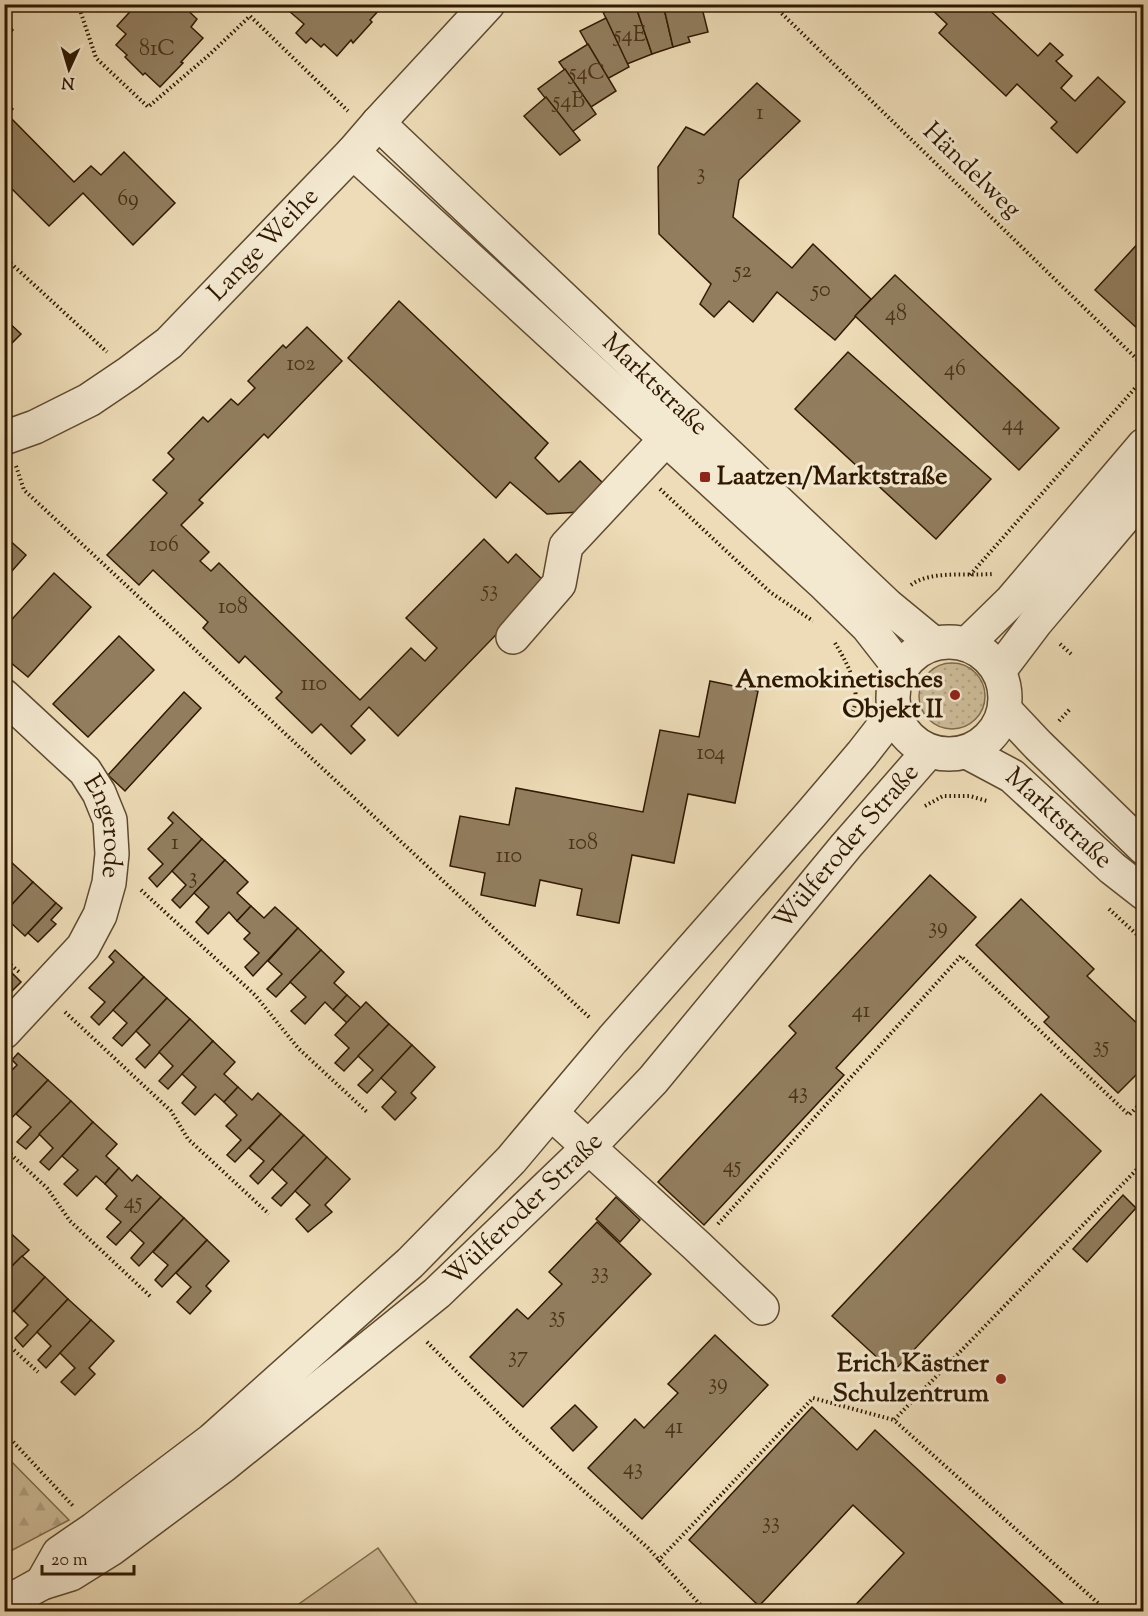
<svg xmlns="http://www.w3.org/2000/svg" width="1148" height="1616" viewBox="0 0 1148 1616" font-family="'Sorts Mill Goudy',serif">
<style>
.grass{fill:url(#grass-dots);stroke:#7e6a4c;stroke-width:1.5}
.forest{fill:url(#forest-firs);stroke:#7e6a4c;stroke-width:1.5}
.park{fill:#cdbb98;stroke:#7e6a4c;stroke-width:1.5}
.building{fill:#927e5f;stroke:#2f1800;stroke-width:1.5}
.lines{fill:none;stroke-linecap:round;stroke-linejoin:round}
.minor-casing{stroke:#5e492e;stroke-width:36}
.path{stroke:#2f1800;stroke-width:4;stroke-dasharray:1.5 3;stroke-linecap:butt}
.minor{stroke:#f3e8d0;stroke-width:33}
.poi-dot{fill:#8f2418;stroke:#f3e8d0;stroke-width:2}
.labels{text-anchor:middle;dominant-baseline:central;stroke-width:6;stroke-linejoin:round;paint-order:stroke}
.number-label{font-size:22px;fill:#483218}
.street-label{font-size:26px;fill:#2f1800;stroke:#f3e8d0}
.poi-label{font-size:26px;font-weight:bold;fill:#2f1800;stroke:#f3e8d0;text-anchor:end}
</style>
<defs>
<pattern id="grass-dots" width="8" height="8" patternUnits="userSpaceOnUse" patternTransform="scale(1.5)"><rect width="8" height="8" fill="#cdbb98"/><path d="M2 2h.1M6 6h.1" fill="none" stroke="#b0a081" stroke-width="1.8" stroke-linecap="round"/></pattern>
<pattern id="forest-firs" width="22" height="20" patternUnits="userSpaceOnUse" patternTransform="scale(1.5)"><rect width="22" height="20" fill="#cdbb98"/><path d="M5 1l3.5 6h-7zM16 11l3.5 6h-7z" fill="#b0a081"/></pattern>
</defs>
<rect width="100%" height="100%" fill="#eddcb7"/>
<filter id="stains"><feTurbulence type="fractalNoise" baseFrequency=".00333" numOctaves="4"/><feColorMatrix values="0 0 0 0 .2 0 0 0 0 .09 0 0 0 0 .02 0 0 0 .5 -.17"/></filter>
<radialGradient id="worn" r=".72"><stop offset=".6" stop-color="#630" stop-opacity="0"/><stop offset="1" stop-color="#630" stop-opacity=".3"/></radialGradient>
<!-- grass -->
<circle class="grass" cx="952" cy="696" r="33"/>
<!-- forest -->
<polygon class="forest" points="4,1454 69,1520 5,1554 4,1554"/>
<!-- park -->
<polygon class="park" points="378,1548 422,1611 289,1611"/>
<!-- building -->
<g class="building">
<polygon points="137,4 181,4 197,19 191,27 203,38 181,62 183,63 160,87 145,73 143,75 125,57 127,55 116,45 126,34 117,26"/>
<polygon points="291,4 375,4 380,9 370,20 372,22 353,43 351,40 337,56 324,44 321,47 311,38 306,43 296,33 304,24 289,11 293,6"/>
<polygon points="622,4 635,4 652,54 627,64 603,12"/>
<polygon points="635,4 663,4 673,47 652,54"/>
<polygon points="663,4 697,4 698,9 703,12 708,32 688,37 690,42 673,47"/>
<polygon points="926,4 983,4 1038,56 1050,43 1063,55 1056,61 1072,76 1061,88 1075,101 1098,77 1125,102 1077,153 1051,128 1057,122 1017,84 1006,96 939,33 947,24"/>
<polygon points="606,18 629,67 607,79 580,31"/>
<polygon points="4,21 13,30 4,39"/>
<polygon points="588,44 616,91 591,107 559,62"/>
<polygon points="565,69 596,114 572,132 538,89"/>
<polygon points="757,83 800,121 739,180 733,217 792,268 813,244 871,299 835,340 777,292 753,322 729,301 714,317 700,304 711,284 659,234 658,167 686,127 704,135"/>
<polygon points="546,97 580,140 560,155 524,116"/>
<polygon points="4,101 13,109 7,114 74,182 91,166 101,175 124,152 175,203 133,245 83,193 49,226 4,181"/>
<polygon points="1144,237 1144,324 1139,330 1095,290"/>
<polygon points="895,275 1059,428 1019,470 855,316"/>
<polygon points="399,301 548,443 535,458 559,482 580,461 605,485 580,512 547,514 510,482 496,498 348,358"/>
<polygon points="4,318 21,334 4,351"/>
<polygon points="307,327 342,361 268,438 264,434 199,500 203,503 181,525 209,552 200,561 211,571 219,563 360,700 411,648 425,661 437,648 406,618 484,539 508,563 516,554 546,583 398,736 369,707 351,726 365,740 351,754 321,724 312,733 276,698 282,692 245,656 239,663 203,628 208,622 153,570 139,585 107,555 167,493 153,480 174,459 168,453 203,417 208,422 231,399 238,405 255,388 248,381 283,345 286,348"/>
<polygon points="848,352 991,479 936,539 795,409"/>
<polygon points="7,538 26,555 4,580 4,540"/>
<polygon points="54,573 91,607 28,677 4,657 4,628"/>
<polygon points="119,636 154,670 88,737 53,704"/>
<polygon points="710,681 758,691 735,803 688,794 674,863 632,855 619,923 577,915 582,889 540,880 535,906 481,895 485,873 450,866 460,816 509,825 516,788 643,812 660,730 699,737"/>
<polygon points="184,692 201,708 125,791 108,775"/>
<polygon points="173,812 202,839 157,887 149,878 163,864 148,849 173,823 168,818"/>
<polygon points="202,839 225,860 180,908 172,900 186,885 172,871"/>
<polygon points="225,860 248,882 237,893 251,906 237,921 229,912 208,934 196,922 209,907 194,893"/>
<polygon points="10,861 33,882 4,913 4,866"/>
<polygon points="930,875 976,917 836,1068 844,1075 704,1225 658,1182 796,1033 789,1026"/>
<polygon points="33,882 56,903 25,936 11,923 4,929 4,913"/>
<polygon points="1021,899 1094,969 1087,976 1144,1030 1144,1067 1118,1093 1044,1022 1049,1017 976,945"/>
<polygon points="56,903 62,908 51,920 56,924 38,942 28,933"/>
<polygon points="251,906 264,918 275,907 298,928 253,976 245,967 259,953 244,939 250,933 237,921"/>
<polygon points="298,928 321,950 276,997 267,989 282,974 268,961"/>
<polygon points="115,950 144,977 99,1025 91,1017 105,1002 89,988 114,962 109,957"/>
<polygon points="321,950 344,972 334,983 347,995 333,1010 325,1002 305,1024 291,1011 306,997 290,982"/>
<polygon points="11,972 21,982 4,999 4,979"/>
<polygon points="144,977 167,998 122,1046 113,1038 127,1023 113,1010"/>
<polygon points="347,995 361,1008 347,1023 333,1010"/>
<polygon points="167,998 190,1019 145,1068 136,1059 150,1045 136,1031"/>
<polygon points="366,1002 389,1024 344,1071 335,1063 349,1048 335,1035"/>
<polygon points="190,1019 213,1041 168,1089 159,1081 173,1066 159,1052"/>
<polygon points="389,1024 412,1045 367,1093 358,1085 373,1070 358,1056"/>
<polygon points="213,1041 235,1062 224,1074 238,1087 224,1102 215,1094 195,1115 182,1103 196,1087 182,1074"/>
<polygon points="412,1045 435,1067 411,1093 416,1098 395,1120 382,1107 396,1092 381,1078"/>
<polygon points="18,1053 48,1080 4,1126 4,1109 8,1105 4,1102 4,1078 17,1065 12,1060"/>
<polygon points="48,1080 71,1101 26,1149 17,1142 31,1127 16,1114"/>
<polygon points="238,1087 252,1100 258,1093 281,1114 235,1162 227,1155 241,1140 226,1126 237,1115 224,1102"/>
<polygon points="1041,1094 1101,1151 893,1372 832,1316"/>
<polygon points="71,1101 93,1122 49,1170 40,1162 53,1148 39,1134"/>
<polygon points="281,1114 304,1135 258,1184 250,1176 264,1161 249,1148"/>
<polygon points="93,1122 117,1144 106,1156 119,1168 105,1184 96,1176 77,1196 64,1184 78,1170 62,1156"/>
<polygon points="304,1135 327,1157 281,1206 272,1198 287,1183 272,1169"/>
<polygon points="327,1157 350,1179 325,1205 332,1212 308,1232 296,1219 310,1205 295,1191"/>
<polygon points="119,1168 132,1181 137,1175 161,1197 116,1245 107,1237 121,1222 106,1209 117,1196 105,1184"/>
<polygon points="1123,1195 1136,1208 1087,1262 1073,1249"/>
<polygon points="161,1197 184,1218 139,1266 131,1258 144,1243 130,1230"/>
<polygon points="616,1197 640,1220 620,1242 596,1219"/>
<polygon points="184,1218 207,1240 162,1287 155,1280 168,1265 153,1252"/>
<polygon points="597,1222 651,1274 523,1407 470,1357 517,1309 528,1319 562,1284 549,1272"/>
<polygon points="4,1228 5,1228 29,1250 4,1274"/>
<polygon points="207,1240 229,1261 206,1286 211,1291 190,1314 177,1302 191,1287 176,1273"/>
<polygon points="22,1256 45,1277 4,1321 4,1274"/>
<polygon points="45,1277 68,1299 23,1347 15,1338 28,1325 14,1311"/>
<polygon points="68,1299 91,1320 46,1368 38,1360 51,1346 37,1332"/>
<polygon points="91,1320 114,1341 89,1368 95,1374 75,1395 61,1382 75,1368 60,1353"/>
<polygon points="715,1335 768,1385 642,1519 588,1468 635,1419 644,1428 678,1393 668,1384"/>
<polygon points="575,1405 597,1427 573,1451 551,1428"/>
<polygon points="812,1407 857,1450 875,1430 1072,1612 849,1612 904,1553 853,1505 759,1606 689,1540"/>
</g>
<g class="lines">
<defs>
<g id="minor">
<path id="s1" d="M378 123 888 606 933 643"/>
<polyline points="353,152 822,582 868,627 900,668"/>
<path id="s2" d="M4 438 35 427 89 400 129 373 169 343 353 152 378 123 488 4"/>
<polyline points="513,637 559,584 566,546 666,439"/>
<circle cx="949" cy="698" r="56"/>
<polyline points="967,644 1012,600 1144,445"/>
<polyline points="999,671 1036,622 1144,494"/>
<path id="s3" d="M4 696 85 771 99 793 110 820 112 854 109 883 100 915 83 947 4 1032"/>
<polyline points="1005,710 1038,745 1144,848"/>
<path id="s4" d="M967 752 1012 776 1112 868 1144 893"/>
<polyline points="551,1113 697,1246 762,1308"/>
<polyline points="42,1583 59,1553 94,1529 212,1440 410,1263 511,1160 612,1040 811,814 862,754 894,713"/>
<path id="s5" d="M4 1604 42 1583 71 1574 111 1549 224 1465 437 1293 588 1148 653 1080 846 846 929 751"/>
</g>
</defs>
<!-- minor casing -->
<use href="#minor" class="minor-casing"/>
<!-- path -->
<g class="path">
<polyline points="78,4 96,58 148,107 209,55 250,16 348,111"/>
<polyline points="772,4 1144,366"/>
<polyline points="4,257 107,352"/>
<polyline points="16,466 24,490 590,1018"/>
<polyline points="660,489 770,592 813,621"/>
<polyline points="970,575 1144,378"/>
<path d="M911 585C931 570 968 576 992 574"/>
<path d="M835 643C846 661 862 689 853 711"/>
<polyline points="1060,644 1071,654"/>
<polyline points="1059,721 1070,709"/>
<polyline points="925,806 943,796 970,796 987,801"/>
<polyline points="141,890 255,995 298,1048 367,1112"/>
<polyline points="1109,909 1144,941"/>
<polyline points="4,959 19,972"/>
<polyline points="65,1012 171,1111 188,1139 269,1214"/>
<polyline points="4,1148 47,1188 70,1221 150,1296"/>
<polyline points="718,1224 961,956 1129,1115 1144,1100"/>
<polyline points="4,1341 38,1372"/>
<polyline points="427,1342 512,1427 648,1548 707,1612"/>
<polyline points="4,1432 73,1506"/>
<polyline points="658,1561 813,1398 894,1420"/>
<polyline points="1108,1612 894,1420 1144,1162"/>
</g>
<!-- minor -->
<use href="#minor" class="minor"/>
</g>
<!-- markers -->
<g class="poi-dot">
<rect x="699" y="471" width="12" height="12" rx="3"/>
<circle cx="955" cy="695" r="6"/>
<circle cx="1001" cy="1379" r="6"/>
</g>
<g class="labels">
<!-- number labels -->
<g class="number-label">
<text x="630" y="36">54E</text>
<text x="157" y="50">81C</text>
<text x="587" y="74">54C</text>
<text x="569" y="102">54B</text>
<text x="760" y="114">1</text>
<text x="701" y="174">3</text>
<text x="128" y="200">69</text>
<text x="743" y="272">52</text>
<text x="821" y="291">50</text>
<text x="896" y="315">48</text>
<text x="301" y="365">102</text>
<text x="955" y="370">46</text>
<text x="1013" y="425">44</text>
<text x="164" y="546">106</text>
<text x="490" y="591">53</text>
<text x="233" y="608">108</text>
<text x="314" y="685">110</text>
<text x="711" y="754">104</text>
<text x="175" y="844">1</text>
<text x="583" y="844">108</text>
<text x="509" y="857">110</text>
<text x="193" y="878">3</text>
<text x="938" y="928">39</text>
<text x="861" y="1012">41</text>
<text x="1101" y="1047">35</text>
<text x="798" y="1093">43</text>
<text x="732" y="1167">45</text>
<text x="133" y="1203">45</text>
<text x="600" y="1273">33</text>
<text x="557" y="1317">35</text>
<text x="518" y="1357">37</text>
<text x="718" y="1384">39</text>
<text x="674" y="1428">41</text>
<text x="633" y="1469">43</text>
<text x="771" y="1523">33</text>
</g>
<!-- street labels -->
<g class="street-label">
<text transform="translate(971 171) rotate(44)">Händelweg</text>
<text stroke="none"><textPath href="#s2" startOffset="328">Lange Weihe</textPath></text>
<text stroke="none"><textPath href="#s1" startOffset="381">Marktstraße</textPath></text>
<text stroke="none"><textPath href="#s4" startOffset="114">Marktstraße</textPath></text>
<text stroke="none"><textPath href="#s3" startOffset="171">Engerode</textPath></text>
<text stroke="none"><textPath href="#s5" startOffset="1142">Wülferoder Straße</textPath></text>
<text stroke="none"><textPath href="#s5" startOffset="656">Wülferoder Straße</textPath></text>
</g>
<!-- poi labels -->
<g class="poi-label">
<text x="717" y="477" text-anchor="start">Laatzen/Marktstraße</text>
<text x="943" y="680">Anemokinetisches<tspan x="943" dy="30">Objekt II</tspan></text>
<text x="989" y="1364">Erich Kästner<tspan x="989" dy="30">Schulzentrum</tspan></text>
</g>
</g>
<!-- margin -->
<rect width="1148" height="1616" fill="none" stroke="#eddcb7" stroke-width="24"/>
<rect x="6" y="6" width="1136" height="1604" fill="none" stroke="#2f1800" stroke-width="3"/>
<rect x="12" y="12" width="1124" height="1592" fill="none" stroke="#2f1800" stroke-width="1.5"/>
<!-- north arrow -->
<g transform="translate(69 69) rotate(184)" stroke="#f3e8d0" stroke-width="4.5" paint-order="stroke">
<path d="M0-4.5L10 22L0 15L-10 22Z" fill="#2f1800"/>
<text y="-9" font-size="16" font-weight="bold" text-anchor="middle" fill="#2f1800">N</text>
</g>
<!-- scale -->
<path d="M42 1565v9h92v-9" fill="none" stroke="#2f1800" stroke-width="3"/>
<text x="51" y="1565" font-size="18" fill="#2f1800" stroke="#f3e8d0" stroke-width="4.5" paint-order="stroke">20 m</text>
<rect width="100%" height="100%" filter="url(#stains)"/>
<rect width="100%" height="100%" fill="url(#worn)"/>
</svg>
